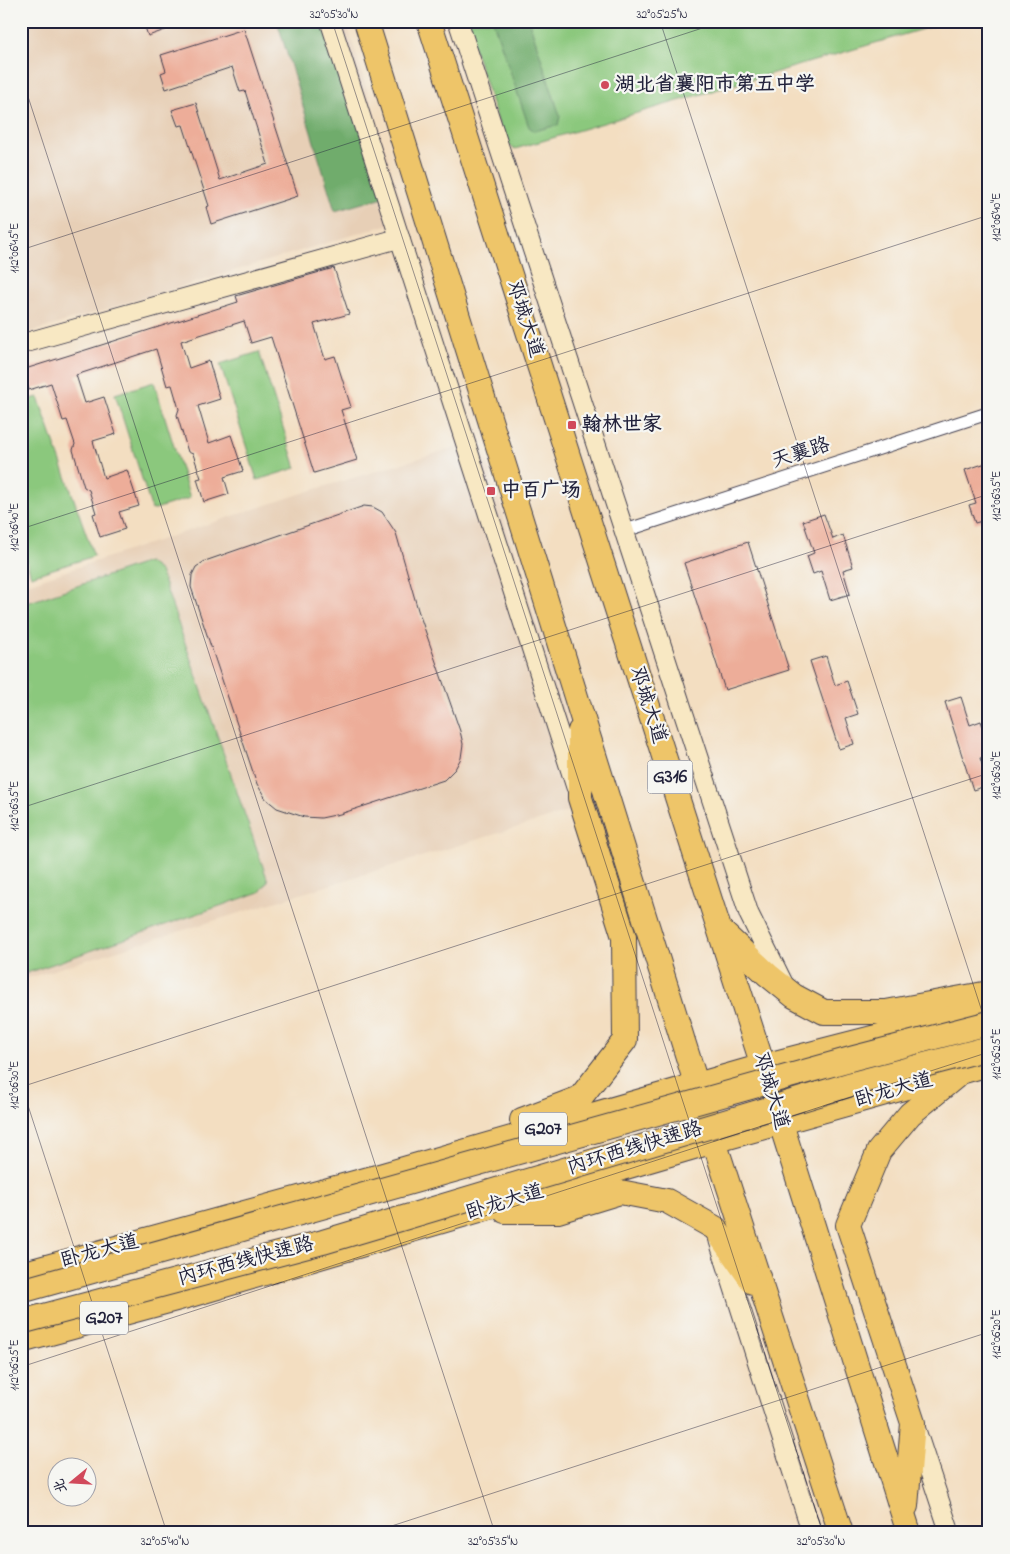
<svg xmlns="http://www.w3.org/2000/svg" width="1010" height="1554" viewBox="0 0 1010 1554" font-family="'Indie Flower','LXGW WenKai TC',sans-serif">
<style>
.built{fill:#e7cfb6}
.green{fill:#8bc87d;stroke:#56755c}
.forest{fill:#70ac6c;stroke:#496754}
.building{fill:#edad99}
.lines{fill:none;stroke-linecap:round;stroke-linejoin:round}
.street-casing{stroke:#413e4f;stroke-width:14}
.secondary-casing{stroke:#413e4f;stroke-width:21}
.highway-casing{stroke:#413e4f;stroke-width:26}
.street{stroke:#fff;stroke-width:12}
.secondary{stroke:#f8e8c3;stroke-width:19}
.highway{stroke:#eec569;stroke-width:24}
.highway-bridge-casing{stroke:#413e4f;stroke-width:26;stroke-linecap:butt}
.highway-bridge{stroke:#eec569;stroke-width:24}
.ticks{fill:none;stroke:#22223b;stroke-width:1;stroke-opacity:0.45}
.poi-dot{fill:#d1495b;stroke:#f6f6f2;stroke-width:2}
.labels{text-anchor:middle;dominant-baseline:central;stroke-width:4.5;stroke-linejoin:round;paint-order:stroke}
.shield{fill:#f6f6f2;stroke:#626272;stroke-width:1}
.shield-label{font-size:19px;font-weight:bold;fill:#22223b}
.poi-label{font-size:20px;font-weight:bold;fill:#22223b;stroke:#f6f6f2;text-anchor:start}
.street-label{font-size:20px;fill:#22223b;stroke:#f6f6f2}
.neatline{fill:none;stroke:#22223b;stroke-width:2}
.ticks-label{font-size:12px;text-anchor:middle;fill:#22223b}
</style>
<rect width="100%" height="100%" fill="#f6f6f2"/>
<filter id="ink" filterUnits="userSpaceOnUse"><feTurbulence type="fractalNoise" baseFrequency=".02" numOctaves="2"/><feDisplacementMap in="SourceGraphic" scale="10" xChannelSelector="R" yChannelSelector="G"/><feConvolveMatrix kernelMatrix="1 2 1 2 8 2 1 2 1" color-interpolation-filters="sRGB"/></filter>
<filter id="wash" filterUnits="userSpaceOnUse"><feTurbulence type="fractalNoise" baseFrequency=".0096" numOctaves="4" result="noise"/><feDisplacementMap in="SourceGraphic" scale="20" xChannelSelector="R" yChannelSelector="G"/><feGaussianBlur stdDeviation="1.12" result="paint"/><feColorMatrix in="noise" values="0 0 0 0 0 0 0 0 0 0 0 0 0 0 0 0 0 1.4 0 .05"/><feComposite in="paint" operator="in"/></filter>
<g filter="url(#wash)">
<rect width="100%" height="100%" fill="#f3dec1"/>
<!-- built -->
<g class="built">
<polygon points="21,21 346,21 406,219 21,335"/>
<polygon points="480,440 593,804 21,980 21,586 306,492"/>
</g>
<!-- green -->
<g class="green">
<polygon points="465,21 950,21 515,149 505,143"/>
<polygon points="259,352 296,468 257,480 220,364"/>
<polygon points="154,382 190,498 152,510 115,394"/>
<polygon points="38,397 94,556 31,576 21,542 21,402"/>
<polygon points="148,562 160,571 268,881 260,892 21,975 21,605"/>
</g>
<!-- forest -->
<g class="forest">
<polygon points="277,21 330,21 387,196 335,211"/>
<polygon points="493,21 529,21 560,116 558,125 534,131 529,127"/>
</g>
<g id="blocks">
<!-- building -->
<g class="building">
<polygon points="143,21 185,21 185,23 148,36"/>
<polygon points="244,29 298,196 211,224 206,207 209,206 183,125 178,126 172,110 196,103 220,180 268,164 245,91 240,92 232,67 166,89 161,73 166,71 161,55"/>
<polygon points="334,268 349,314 314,324 325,359 335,356 351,407 341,410 357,460 314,473 271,337 251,343 244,321 181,341 189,368 209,361 220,399 198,406 209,443 231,435 243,471 224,477 229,494 204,502 197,479 201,478 193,454 188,452 177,415 179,409 172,385 167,386 156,349 76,375 85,403 104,397 116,434 93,441 104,478 127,470 139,506 119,512 125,529 100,537 93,514 96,513 89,490 84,487 73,450 75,444 67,420 63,421 51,383 29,390 22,370 238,302 236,296"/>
<polygon points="986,463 989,471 989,519 975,523 969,505 976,503 965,470"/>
<polygon points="364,506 373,507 382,512 396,533 418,610 460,731 463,744 461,758 455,769 444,780 340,814 321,818 304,817 277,808 266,799 257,784 191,587 192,575 196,567 205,561"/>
<polygon points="824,514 833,539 843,535 853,567 843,570 850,594 830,600 821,571 813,574 807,556 814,553 803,521"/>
<polygon points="748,542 789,670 725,690 684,563"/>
<polygon points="826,656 835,685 847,681 858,714 846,718 854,744 839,749 810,661"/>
<polygon points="961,697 970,725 981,721 989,744 989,756 980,758 989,785 973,790 945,702"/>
</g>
</g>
</g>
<g filter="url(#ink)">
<use href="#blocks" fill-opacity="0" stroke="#413e4f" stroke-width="1"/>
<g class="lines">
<defs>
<polyline id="street" points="624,531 989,413"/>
<g id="secondary">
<polyline points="330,21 576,787"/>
<polyline points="458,21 749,914 784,985"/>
<polyline points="21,344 400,238"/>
<polyline points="719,1241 812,1533"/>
<polyline points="915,1427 950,1533"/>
</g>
<g id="highway">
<polyline points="366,21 714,1141 841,1533"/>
<polyline points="429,21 763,1066 909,1533"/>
<polyline points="721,931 768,975 794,996 824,1012 886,1012 989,993"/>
<polyline points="522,1120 580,1098 625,1040 624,937 580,798 580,731"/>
<polyline points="505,1211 558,1211 620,1192 667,1201 715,1228 753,1282"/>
<polyline points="21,1274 376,1177 763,1066 989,1008"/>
<polyline points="21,1341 187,1296 714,1141 989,1064"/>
<polyline points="906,1506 913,1423 848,1225 879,1151 910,1114 955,1077"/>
</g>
</defs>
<!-- street casing -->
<use href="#street" class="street-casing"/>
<!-- secondary casing -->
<use href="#secondary" class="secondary-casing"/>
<!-- highway casing -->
<use href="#highway" class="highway-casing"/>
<!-- street -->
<use href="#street" class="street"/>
<!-- secondary -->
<use href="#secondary" class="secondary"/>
<!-- highway -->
<use href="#highway" class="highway"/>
<defs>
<g id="highway-bridge">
<polyline points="21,1291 854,1058 989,1023"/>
<polyline points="21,1322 323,1242 852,1084 989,1048"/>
</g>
</defs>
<!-- highway-bridge casing -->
<use href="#highway-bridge" class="highway-bridge-casing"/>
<!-- highway-bridge -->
<use href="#highway-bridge" class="highway-bridge"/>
</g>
</g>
<!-- ticks -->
<path class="ticks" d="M332 21 823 1533M660 21 989 1033M988 21 989 23M21 75 495 1533M21 250 724 21M21 529 989 215M21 808 989 494M21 1084 167 1533M21 1087 989 773M21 1367 989 1052M370 1533 989 1332"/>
<!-- markers -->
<g class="poi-dot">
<circle cx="605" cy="85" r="5"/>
<rect x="567" y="420" width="10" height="10" rx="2.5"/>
<rect x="486" y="486" width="10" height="10" rx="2.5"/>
</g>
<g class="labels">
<!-- shield labels -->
<g class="shield">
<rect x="647.5" y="760.5" width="45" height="33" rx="4"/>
<rect x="519" y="1112.5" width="48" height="33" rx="4"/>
<rect x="80" y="1301.5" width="48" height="33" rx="4"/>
</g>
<g class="shield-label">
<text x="670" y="777">G316</text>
<text x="543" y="1129">G207</text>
<text x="104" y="1318">G207</text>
</g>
<!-- poi labels -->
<g class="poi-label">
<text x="615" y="85">湖北省襄阳市第五中学</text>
<text x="582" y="425">翰林世家</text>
<text x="501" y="491">中百广场</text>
</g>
<!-- street labels -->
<g class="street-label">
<text transform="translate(524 319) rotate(72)">邓城大道</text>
<text transform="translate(801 454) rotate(-18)">天襄路</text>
<text transform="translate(647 705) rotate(72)">邓城大道</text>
<text transform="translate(770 1091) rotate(73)">邓城大道</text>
<text transform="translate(894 1091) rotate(-16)">卧龙大道</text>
<text transform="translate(635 1149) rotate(-17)">内环西线快速路</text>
<text transform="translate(505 1203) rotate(-17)">卧龙大道</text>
<text transform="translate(100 1252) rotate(-15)">卧龙大道</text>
<text transform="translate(246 1262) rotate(-15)">内环西线快速路</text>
</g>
</g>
<!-- margin -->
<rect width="1010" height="1554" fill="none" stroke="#f6f6f2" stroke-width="55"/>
<!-- north arrow -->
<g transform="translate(72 1482) rotate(252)"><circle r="24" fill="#f6f6f2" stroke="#a1a1a9"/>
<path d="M0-4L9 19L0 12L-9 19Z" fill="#d1495b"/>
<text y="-8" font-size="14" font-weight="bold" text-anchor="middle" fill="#22223b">北</text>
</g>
<rect x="28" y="28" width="954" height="1498" class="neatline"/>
<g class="ticks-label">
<text x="334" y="18">32°05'30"N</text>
<text x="662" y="18">32°05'25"N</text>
<text transform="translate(996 217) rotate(-90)" y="4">112°06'40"E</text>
<text transform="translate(14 248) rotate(-90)" y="4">112°06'45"E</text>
<text transform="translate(996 496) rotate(-90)" y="4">112°06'35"E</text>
<text transform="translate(14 527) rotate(-90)" y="4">112°06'40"E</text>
<text transform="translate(996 775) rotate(-90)" y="4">112°06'30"E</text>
<text transform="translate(14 806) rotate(-90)" y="4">112°06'35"E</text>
<text transform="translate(996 1054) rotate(-90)" y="4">112°06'25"E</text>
<text transform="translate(14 1085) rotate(-90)" y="4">112°06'30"E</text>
<text transform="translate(996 1334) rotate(-90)" y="4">112°06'20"E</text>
<text transform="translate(14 1365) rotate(-90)" y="4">112°06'25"E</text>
<text x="165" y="1545">32°05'40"N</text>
<text x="493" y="1545">32°05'35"N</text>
<text x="821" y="1545">32°05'30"N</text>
</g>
</svg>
